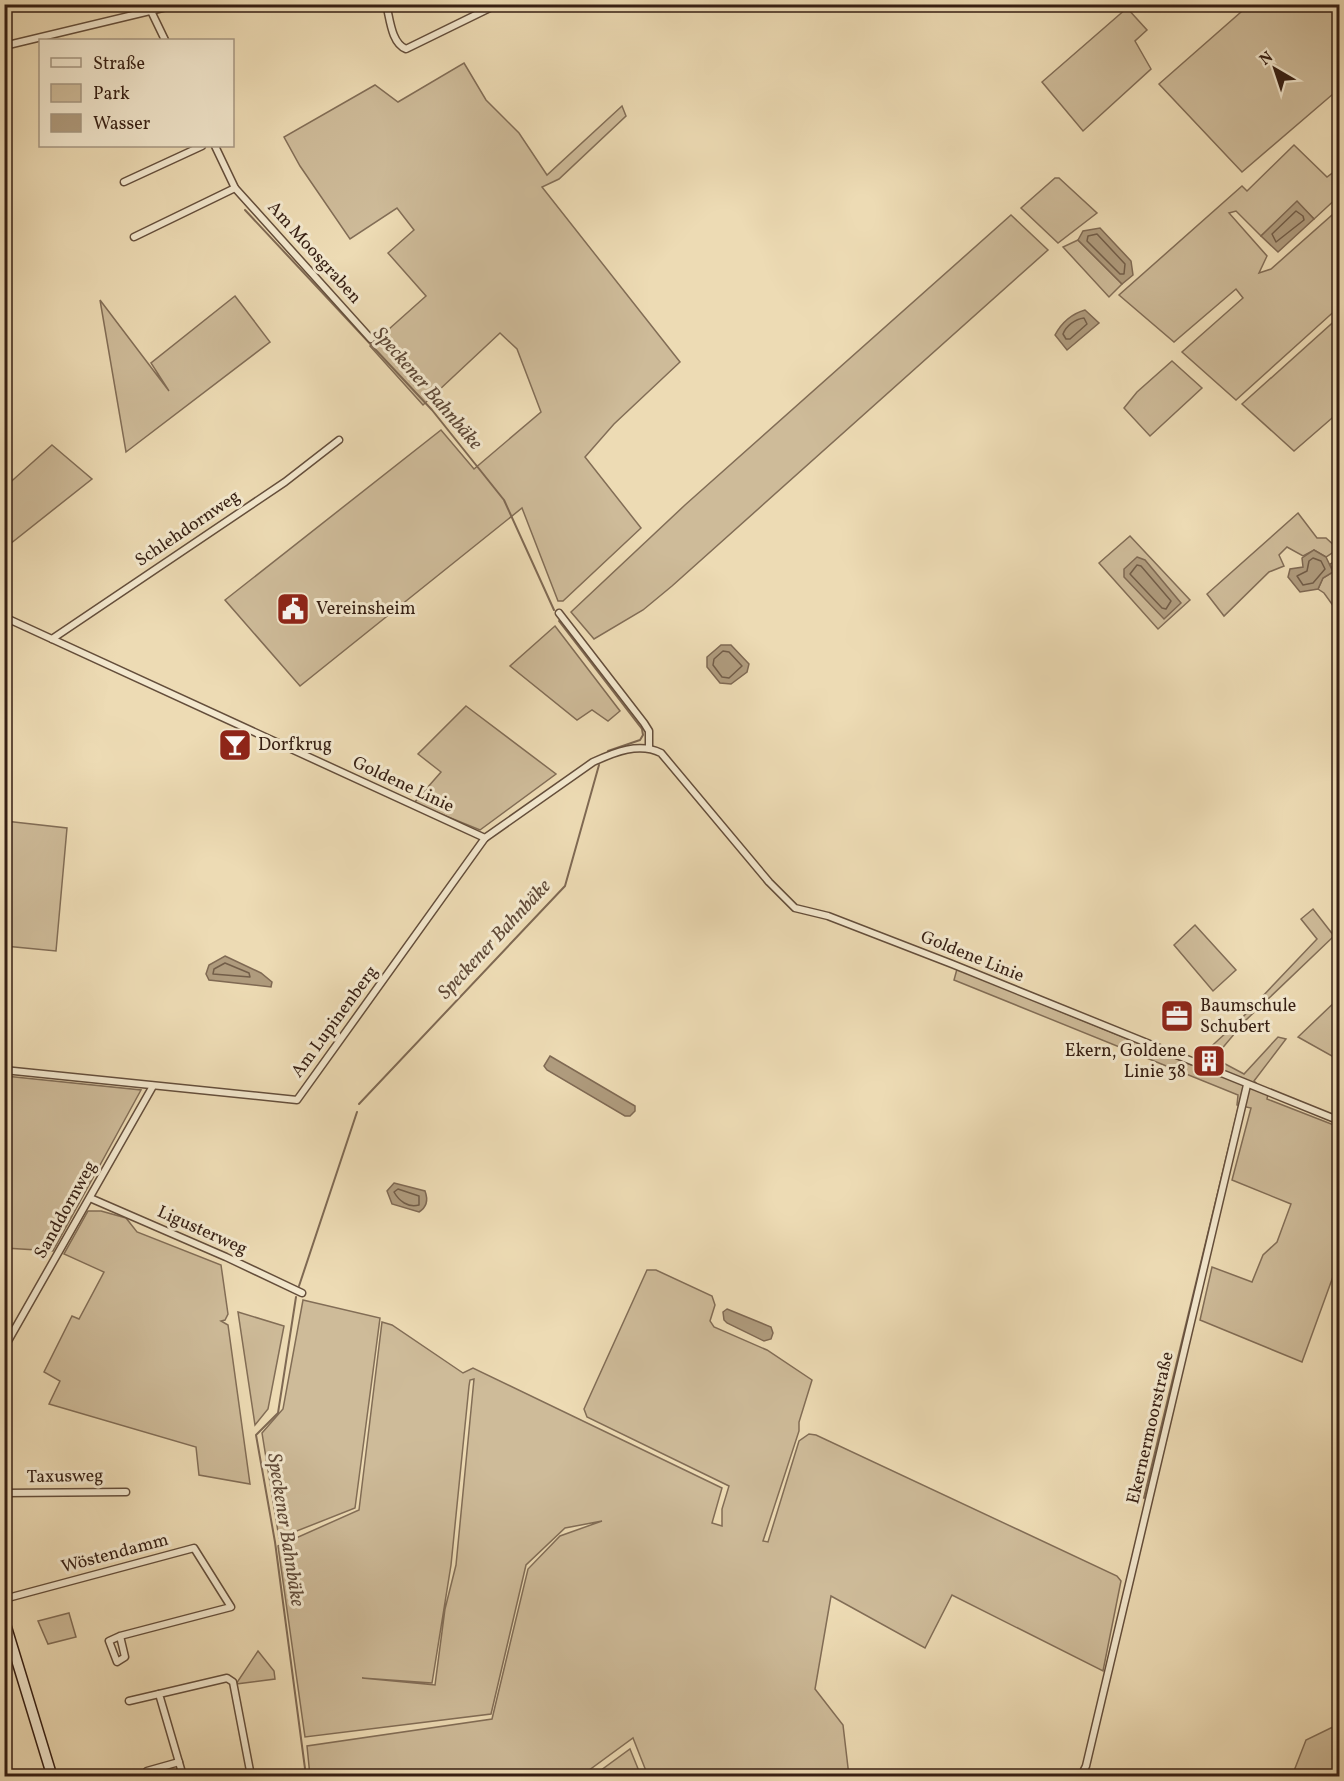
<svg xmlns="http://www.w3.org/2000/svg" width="1344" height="1781" viewBox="0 0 1344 1781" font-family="Vollkorn,serif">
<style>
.green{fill:#cebb99;stroke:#826d56;stroke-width:1.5;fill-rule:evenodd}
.water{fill:#af9b7d;stroke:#7f6953;stroke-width:1.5}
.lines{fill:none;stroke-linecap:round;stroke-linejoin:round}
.shore{stroke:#725d48;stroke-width:1.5}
.stream{stroke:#7f6953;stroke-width:2}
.minor-casing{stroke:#644e3b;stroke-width:9}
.secondary-casing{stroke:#361f13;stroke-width:12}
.minor{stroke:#f3e8ce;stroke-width:6}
.secondary{stroke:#f3e8ce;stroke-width:9}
.labels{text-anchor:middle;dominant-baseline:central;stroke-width:6;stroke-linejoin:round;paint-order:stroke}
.street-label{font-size:18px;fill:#361f13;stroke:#f3e8ce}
.poi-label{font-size:18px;fill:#361f13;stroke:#f3e8ce;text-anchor:start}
.water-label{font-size:20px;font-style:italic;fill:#604a38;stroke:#f3e8ce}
</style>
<rect width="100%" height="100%" fill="#eddbb4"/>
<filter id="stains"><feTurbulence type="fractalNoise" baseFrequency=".00333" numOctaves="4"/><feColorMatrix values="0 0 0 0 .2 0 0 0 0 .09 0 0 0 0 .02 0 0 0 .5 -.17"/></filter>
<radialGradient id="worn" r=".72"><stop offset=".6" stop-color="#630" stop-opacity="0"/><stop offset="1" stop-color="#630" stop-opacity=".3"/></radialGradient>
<!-- green -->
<g class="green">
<polygon points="1249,5 1329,5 1339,16 1340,88 1242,172 1159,84"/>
<polygon points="1127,8 1147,30 1135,41 1151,69 1083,131 1042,82"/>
<polygon points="464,63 486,100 519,133 547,175 622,106 626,116 559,179 542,187 680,362 614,424 585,457 641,528 563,601 558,601 522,508 300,686 225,600 441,430 474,469 541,412 517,349 500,333 423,405 370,346 426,296 388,253 414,230 397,208 350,239 300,166 284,137 375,85 398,102"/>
<polygon points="1294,145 1327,177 1339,168 1339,196 1314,219 1297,202 1261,236 1236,211 1229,213 1267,256 1259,273 1271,269 1340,208 1339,307 1236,400 1182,352 1243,298 1236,289 1174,342 1119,295 1242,186 1247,191"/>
<polygon points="1055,178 1059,178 1097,213 1058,243 1021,208"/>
<polygon points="1011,215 1048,250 672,586 643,610 594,639 571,612 685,505"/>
<polygon points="1078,240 1122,284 1109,297 1063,247"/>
<polygon points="235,296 270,342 126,452 100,300 169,391 151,363"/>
<polygon points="1339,317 1339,412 1294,451 1242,404"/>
<polygon points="1172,361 1202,388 1150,436 1124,408 1137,392"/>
<polygon points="52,445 92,479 5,548 5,487"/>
<polygon points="1298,513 1317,538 1326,538 1338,549 1326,557 1314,550 1303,556 1287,547 1279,555 1284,566 1269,572 1224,616 1207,594"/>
<polygon points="1130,536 1190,600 1158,629 1099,563"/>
<polygon points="1337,560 1339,561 1339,614 1324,593 1318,589 1323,578 1333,572 1330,564"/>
<polygon points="555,626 620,711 608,721 592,710 577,720 510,666"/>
<polygon points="466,706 556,774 480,830 414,803 441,772 418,754"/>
<polygon points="5,821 67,828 56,951 5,946"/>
<polygon points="1313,909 1334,936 1246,1020 1214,1058 1244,1074 1278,1037 1286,1039 1254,1081 1268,1094 1267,1099 1339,1127 1339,1260 1302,1362 1200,1320 1212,1267 1252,1282 1263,1255 1277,1242 1291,1204 1232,1180 1251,1108 1237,1105 1238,1095 954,980 957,969 1191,1065 1240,1020 1317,939 1301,919"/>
<polygon points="1195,925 1236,970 1213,991 1174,945"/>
<polygon points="1339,998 1339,1060 1298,1037"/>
<polygon points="5,1076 141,1090 53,1251 5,1248"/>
<polygon points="101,1211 126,1218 137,1232 221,1265 228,1314 225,1320 221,1321 228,1325 250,1484 199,1475 196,1447 49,1404 60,1381 44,1372 72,1316 79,1319 104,1272 64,1254 88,1211"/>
<path d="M647 1270H656L712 1296 715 1305 710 1321 714 1327 767 1350 812 1380 799 1422V1431L763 1541 768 1542 799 1441 809 1434 816 1435 1117 1576 1121 1581 1103 1671 952 1595 925 1648 831 1596 815 1689 843 1725 849 1776H648L633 1738 581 1776H310L307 1746 492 1719 528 1569 560 1536 602 1521 565 1528 526 1565 491 1714 305 1737 278 1546 359 1510 382 1322 392 1325 463 1373 473 1368 722 1488 712 1523 722 1526V1509L729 1486 587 1417 584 1409ZM474 1379 456 1565 445 1609 435 1685 362 1678 432 1683 451 1565 469 1386 470 1380Z"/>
<polygon points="303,1300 380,1318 355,1508 279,1538 262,1433 283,1409"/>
<polygon points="238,1312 284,1326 268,1409 255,1425"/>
<polygon points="69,1613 76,1637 48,1644 38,1621"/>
<polygon points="258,1651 274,1671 275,1679 236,1684"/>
<polygon points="1339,1724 1339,1776 1292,1776 1306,1740"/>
<polygon points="630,1749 641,1776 593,1776"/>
</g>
<!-- water -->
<g class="water">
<polygon points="1297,201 1314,219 1278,252 1261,236"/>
<polygon points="1100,228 1131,261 1133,275 1122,284 1078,240 1083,231"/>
<path d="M1085 310 1099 323 1067 350 1055 335C1062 322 1071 314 1085 310Z"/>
<polygon points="1314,550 1326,557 1333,572 1323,578 1318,589 1300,592 1288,577 1290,569 1303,567 1302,558"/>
<polygon points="1137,557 1145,560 1181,603 1164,619 1124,577 1124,569"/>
<polygon points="721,645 731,645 749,664 747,672 731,684 720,683 707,667 707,657"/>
<polygon points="225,956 261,973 272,982 271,987 209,980 206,974 209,965"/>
<polygon points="550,1056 635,1106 635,1111 630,1116 625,1116 547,1070 544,1066"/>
<path d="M394 1183 425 1191C428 1199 427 1207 419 1212L392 1204 387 1191Z"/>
<polygon points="727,1309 771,1327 773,1333 771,1339 764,1341 727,1323 724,1320 723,1312"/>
</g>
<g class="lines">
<!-- shore -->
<g class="shore">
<polygon points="1296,211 1303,216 1304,220 1276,242 1272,234"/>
<polygon points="1097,234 1125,264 1124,274 1120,274 1087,241 1088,236"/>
<path d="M1084 318 1087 324 1070 339H1066L1063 334C1066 326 1075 319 1084 318Z"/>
<polygon points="1313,558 1321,561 1325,569 1313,583 1303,585 1297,576 1307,571 1309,561"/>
<polygon points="1137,565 1141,566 1171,601 1166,609 1162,608 1130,574"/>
<polygon points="723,651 729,652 742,666 729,678 722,677 713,665 714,659"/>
<polygon points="225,963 249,973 250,977 213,974 214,969"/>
<path d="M398 1189 419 1196V1205C408 1208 399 1201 394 1192Z"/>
</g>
<!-- stream -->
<g class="stream">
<polyline points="245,210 432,410 504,500 554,610"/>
<polyline points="559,621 642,729 643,735 640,740 608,751"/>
<polyline points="359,1104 565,886 599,765"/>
<polyline points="299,1286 357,1112"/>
<polyline points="296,1297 278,1413 256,1435 275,1542 306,1776"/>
<polyline points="1144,1498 1243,1089"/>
</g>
<defs>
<g id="minor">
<path d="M386 4C390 18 391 43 406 49L498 4"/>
<polyline points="151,11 165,40"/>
<polyline points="4,46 179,4"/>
<polyline points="4,74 7,87 4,104"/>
<polyline points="215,146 235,188 371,339"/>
<polyline points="124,182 202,146"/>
<polyline points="134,237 235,188"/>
<polyline points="559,613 644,723 649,731 649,747"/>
<polyline points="4,617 485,838"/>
<polyline points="52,639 285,482 339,440"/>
<path d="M4 1070 297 1100 485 838 593 762C615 752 639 742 661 753L769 882 795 908 828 916 952 964 1340 1121"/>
<polyline points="90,1198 226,1257 302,1293"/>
<polyline points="4,1348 153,1086"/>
<polyline points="4,1493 126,1492"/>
<polyline points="4,1599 194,1548 231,1607 120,1636 109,1641 117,1662 125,1657 120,1636"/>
<polyline points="129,1701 159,1694"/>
<polyline points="147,1771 179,1762"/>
<polyline points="183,1776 159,1694 227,1678 233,1682 251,1776"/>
<polyline points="1081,1776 1086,1766 1247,1085"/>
</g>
<polyline id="secondary" points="4,1619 52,1776"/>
</defs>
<!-- minor casing -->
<use href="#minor" class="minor-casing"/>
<!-- secondary casing -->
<use href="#secondary" class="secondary-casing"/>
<!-- minor -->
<use href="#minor" class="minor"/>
<!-- secondary -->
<use href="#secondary" class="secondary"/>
</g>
<!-- icons -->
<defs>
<symbol id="civic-square" viewBox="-11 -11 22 22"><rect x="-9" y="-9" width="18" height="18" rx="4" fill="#8f2418" stroke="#f3e8ce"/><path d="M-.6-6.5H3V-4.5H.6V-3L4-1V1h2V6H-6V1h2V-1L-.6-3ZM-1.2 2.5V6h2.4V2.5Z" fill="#fff"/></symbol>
<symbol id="bar-square" viewBox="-11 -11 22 22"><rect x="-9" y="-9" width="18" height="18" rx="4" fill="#8f2418" stroke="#f3e8ce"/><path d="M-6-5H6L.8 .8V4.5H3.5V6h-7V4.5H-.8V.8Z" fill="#fff"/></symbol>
<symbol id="office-square" viewBox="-11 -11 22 22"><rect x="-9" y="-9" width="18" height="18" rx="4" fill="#8f2418" stroke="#f3e8ce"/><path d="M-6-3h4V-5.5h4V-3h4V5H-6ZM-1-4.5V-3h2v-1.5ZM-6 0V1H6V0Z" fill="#fff"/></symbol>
<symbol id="building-square" viewBox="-11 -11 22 22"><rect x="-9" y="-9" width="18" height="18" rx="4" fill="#8f2418" stroke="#f3e8ce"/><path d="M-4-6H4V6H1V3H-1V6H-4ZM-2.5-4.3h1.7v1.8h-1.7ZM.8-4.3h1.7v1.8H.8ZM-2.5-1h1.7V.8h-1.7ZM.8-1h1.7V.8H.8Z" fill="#fff"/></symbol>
</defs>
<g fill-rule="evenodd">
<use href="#civic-square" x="274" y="590" width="38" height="38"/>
<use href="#bar-square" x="216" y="726" width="38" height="38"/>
<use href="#office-square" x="1158" y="997" width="38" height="38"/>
<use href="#building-square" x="1190" y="1042" width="38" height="38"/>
</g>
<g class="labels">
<!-- street labels -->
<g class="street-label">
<text transform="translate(314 253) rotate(48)">Am Moosgraben</text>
<text transform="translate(188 529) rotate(-34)">Schlehdornweg</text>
<text transform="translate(403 785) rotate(25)">Goldene Linie</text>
<text transform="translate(972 957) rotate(22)">Goldene Linie</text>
<text transform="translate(335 1022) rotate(-54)">Am Lupinenberg</text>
<text transform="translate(66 1210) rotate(-61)">Sanddornweg</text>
<text transform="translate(202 1231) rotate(24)">Ligusterweg</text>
<text transform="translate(1151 1428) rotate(-77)">Ekernermoorstraße</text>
<text transform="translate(65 1477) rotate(-1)">Taxusweg</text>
<text transform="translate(115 1554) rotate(-15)">Wöstendamm</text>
</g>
<!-- poi labels -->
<g class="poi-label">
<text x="316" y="609">Vereinsheim</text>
<text x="258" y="745">Dorfkrug</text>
<text x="1200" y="1006">Baumschule<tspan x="1200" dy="21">Schubert</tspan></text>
<text x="1186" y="1051" text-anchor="end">Ekern, Goldene<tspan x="1186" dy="21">Linie 38</tspan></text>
</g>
<!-- water labels -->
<g class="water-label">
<text transform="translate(427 389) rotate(49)">Speckener Bahnbäke</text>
<text transform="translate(495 940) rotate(-47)">Speckener Bahnbäke</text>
<text transform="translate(285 1530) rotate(81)">Speckener Bahnbäke</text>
</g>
</g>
<!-- margin -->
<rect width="1344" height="1781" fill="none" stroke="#eddbb4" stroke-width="24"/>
<rect x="6" y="6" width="1332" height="1769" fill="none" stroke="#361f13" stroke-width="3"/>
<rect x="12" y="12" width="1320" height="1757" fill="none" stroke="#361f13" stroke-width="1.5"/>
<!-- legend -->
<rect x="39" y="39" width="195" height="108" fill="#f3e8ce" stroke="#a79883" stroke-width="1.5"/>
<rect x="51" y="58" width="30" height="9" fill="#f3e8ce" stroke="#a79883" stroke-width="1.5"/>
<text x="93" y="69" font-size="18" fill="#361f13">Straße</text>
<rect x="51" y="84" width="30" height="18" fill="#cebb99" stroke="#a79883" stroke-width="1.5"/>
<text x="93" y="99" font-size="18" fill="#361f13">Park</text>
<rect x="51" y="114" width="30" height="18" fill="#af9b7d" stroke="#a79883" stroke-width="1.5"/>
<text x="93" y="129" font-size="18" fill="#361f13">Wasser</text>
<!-- north arrow -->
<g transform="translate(1275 69) rotate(321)" stroke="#f3e8ce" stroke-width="4.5" paint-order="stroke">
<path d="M0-4.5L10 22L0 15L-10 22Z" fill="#361f13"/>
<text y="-9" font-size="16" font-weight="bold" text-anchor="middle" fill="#361f13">N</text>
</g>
<rect width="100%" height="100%" filter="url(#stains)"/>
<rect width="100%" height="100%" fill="url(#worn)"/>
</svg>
